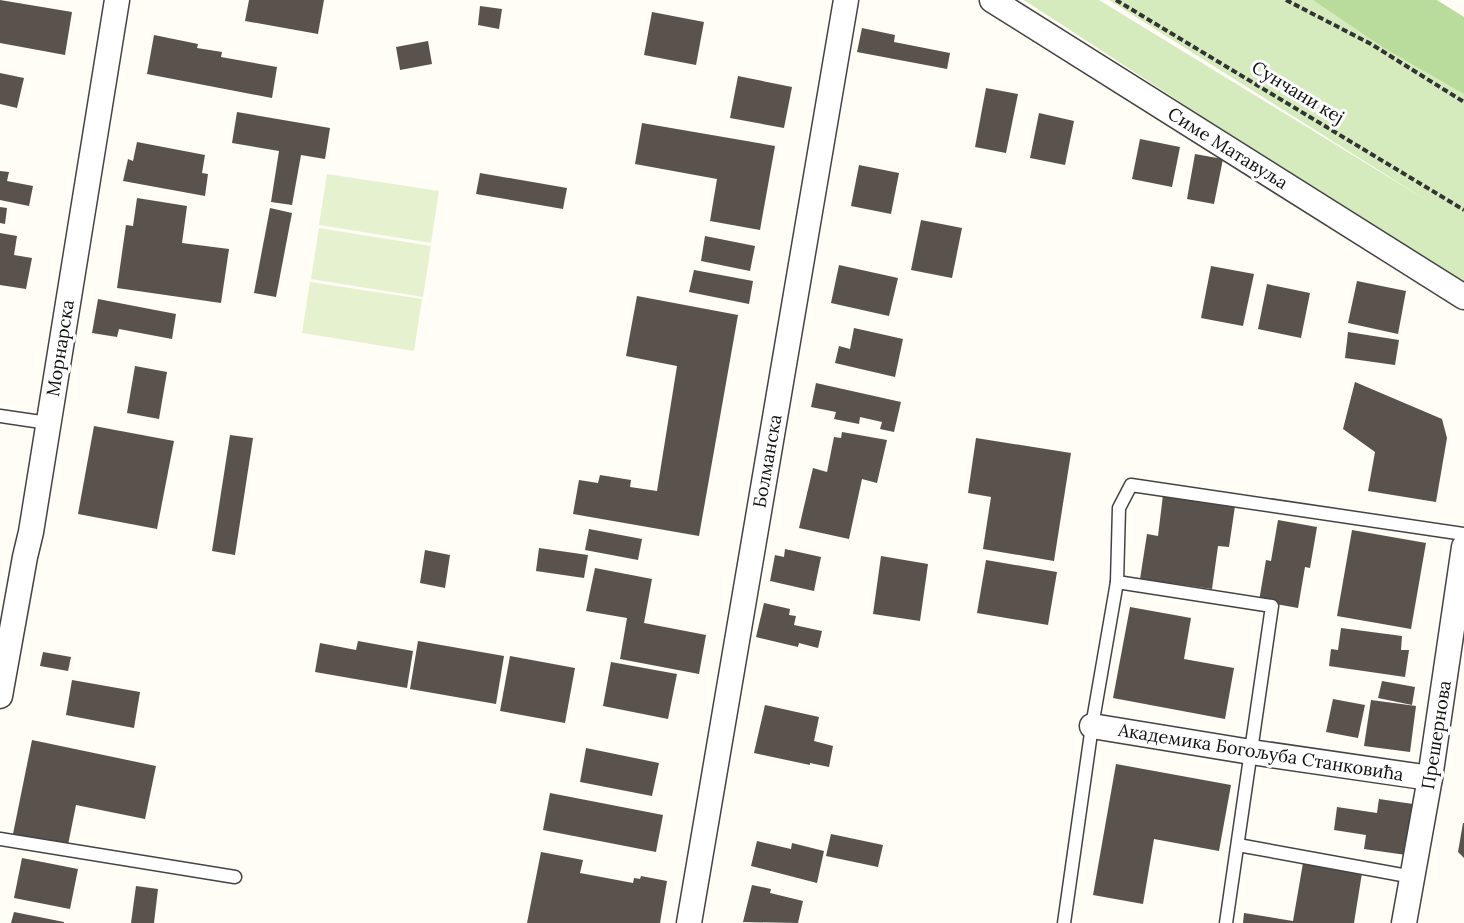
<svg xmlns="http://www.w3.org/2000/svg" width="1464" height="923" viewBox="0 0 1464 923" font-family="Lora,serif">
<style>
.green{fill:#d5ebbd}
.forest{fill:#b9dc9c}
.pitch{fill:#e6f2cf}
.building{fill:#5a524d}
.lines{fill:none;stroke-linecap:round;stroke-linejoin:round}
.lane-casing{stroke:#444;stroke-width:15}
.street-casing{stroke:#444;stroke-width:27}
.path{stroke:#333;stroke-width:4;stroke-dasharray:6 3;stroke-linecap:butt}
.lane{stroke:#fff;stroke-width:12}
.street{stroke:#fff;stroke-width:24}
.labels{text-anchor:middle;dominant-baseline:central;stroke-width:6;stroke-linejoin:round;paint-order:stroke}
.street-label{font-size:18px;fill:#111;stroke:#fff}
</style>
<rect width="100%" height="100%" fill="#fffdf5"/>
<!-- green -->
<polygon class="green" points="1024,0 1099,0 1426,200 1109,0 1333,0 1464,84 1464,295 1171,96"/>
<!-- forest -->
<polygon class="forest" points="1313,0 1437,0 1464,17 1464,94 1384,48"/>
<!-- pitch -->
<g class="pitch">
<polygon points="327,174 439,191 431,243 319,225"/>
<polygon points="319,228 431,246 423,297 311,279"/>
<polygon points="310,282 422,299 414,351 302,333"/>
</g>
<!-- building -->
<g class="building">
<polygon points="0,0 72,12 65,55 0,43"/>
<polygon points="249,0 324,0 318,34 245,21"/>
<polygon points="480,6 502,9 499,29 478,25"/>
<polygon points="652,12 704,22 696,65 644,55"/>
<polygon points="862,28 895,35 894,42 950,53 947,69 857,52"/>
<polygon points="154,35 198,44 197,48 222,52 221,57 277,67 272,98 147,74"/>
<polygon points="428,41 432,64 400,70 396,47"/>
<polygon points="0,73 24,78 17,108 0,104"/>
<polygon points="738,76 792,87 784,128 730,118"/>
<polygon points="986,88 1018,94 1006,153 975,147"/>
<polygon points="237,112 330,128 325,159 301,155 292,205 271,202 279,151 232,143"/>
<polygon points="1039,113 1074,121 1065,165 1030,158"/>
<polygon points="642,123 775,146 760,230 710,221 717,179 635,164"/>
<polygon points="1140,139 1180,147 1172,187 1132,179"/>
<polygon points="137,142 205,155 202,173 208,174 205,196 123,181 128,159 133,161"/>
<polygon points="1195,154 1223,159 1214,204 1187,199"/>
<polygon points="859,165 899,173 891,214 851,206"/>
<polygon points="0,171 9,172 7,181 33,186 29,206 0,200"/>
<polygon points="480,173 567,188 563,209 476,194"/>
<polygon points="137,198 187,206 182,243 229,249 221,303 117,288 126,225 133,226"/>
<polygon points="0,207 7,208 5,224 0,223"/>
<polygon points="270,208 292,213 276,297 254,293"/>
<polygon points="921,220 962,228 952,278 911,270"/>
<polygon points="0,233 17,236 14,255 32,258 26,289 0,285"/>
<polygon points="705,236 755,246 750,271 701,261"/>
<polygon points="839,265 898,278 889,316 831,303"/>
<polygon points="1211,266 1254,274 1243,326 1201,318"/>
<polygon points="694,270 753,281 749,304 689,292"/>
<polygon points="1357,281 1406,291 1398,334 1348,323"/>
<polygon points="1267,284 1310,293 1301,338 1258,329"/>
<polygon points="637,296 738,315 699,536 573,514 579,480 598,483 600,475 631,480 630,487 657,491 677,366 626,356"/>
<polygon points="98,299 176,314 172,339 119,329 117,337 92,333"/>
<polygon points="854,328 903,339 895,377 835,363 839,346 850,349"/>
<polygon points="1348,332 1399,340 1395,365 1345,358"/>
<polygon points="135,366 167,372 159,419 127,413"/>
<polygon points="1355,382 1442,419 1447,438 1436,502 1368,491 1375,452 1343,429"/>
<polygon points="816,383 901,402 894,432 880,429 882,422 860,417 859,424 834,419 836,412 811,407"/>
<polygon points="94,426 174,441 157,529 78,514"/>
<polygon points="842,432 887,440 877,483 862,479 849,539 799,528 813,468 827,472 834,437 841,438"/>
<polygon points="230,435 253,438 235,555 212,551"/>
<polygon points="976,438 1071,453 1054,561 983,549 991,497 968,493"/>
<polygon points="1163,495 1235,506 1229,547 1218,546 1212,589 1140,579 1147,534 1158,536"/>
<polygon points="1278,520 1317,527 1310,568 1305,567 1298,608 1259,601 1266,560 1271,561"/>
<polygon points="589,529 642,539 638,560 585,550"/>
<polygon points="1352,530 1426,543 1411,629 1337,616"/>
<polygon points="539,548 588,555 584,578 536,571"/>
<polygon points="785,549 821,557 814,591 770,581 775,555 784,557"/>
<polygon points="425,550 450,555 445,588 420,583"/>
<polygon points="881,556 928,564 920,621 873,614"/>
<polygon points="986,560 1057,572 1048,625 977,613"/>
<polygon points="595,568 652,579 644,623 706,635 699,674 620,659 627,618 586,611"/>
<polygon points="764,603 790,609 789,615 796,616 794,625 822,631 818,648 799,643 798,647 756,637"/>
<polygon points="1130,607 1191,618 1184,659 1234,668 1225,719 1113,698"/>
<polygon points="1341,628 1402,636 1401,650 1409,650 1405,677 1329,666 1331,649 1338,650"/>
<polygon points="358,641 413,651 407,688 315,672 320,643 356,650"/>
<polygon points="418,641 504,656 496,704 410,689"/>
<polygon points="43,652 71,657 68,671 40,666"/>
<polygon points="510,656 575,668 565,723 500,711"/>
<polygon points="611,662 677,674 668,719 603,706"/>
<polygon points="72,680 140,692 134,728 66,715"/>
<polygon points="1382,681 1415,687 1412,705 1378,698"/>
<polygon points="1333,699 1365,705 1358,738 1326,732"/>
<polygon points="1371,700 1416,706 1410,752 1364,746"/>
<polygon points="765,705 819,717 814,741 833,746 829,767 810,763 810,765 754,753"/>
<polygon points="32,740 156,766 145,819 76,805 68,845 13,834"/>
<polygon points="586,748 659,763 652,796 580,782"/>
<polygon points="1116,764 1231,785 1219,851 1154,839 1143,904 1093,895"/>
<polygon points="550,793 663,815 656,852 543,830"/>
<polygon points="1379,799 1413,804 1406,855 1364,849 1366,835 1334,830 1337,807 1377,813"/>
<polygon points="1463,823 1464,823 1464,858 1458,852"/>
<polygon points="831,834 883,845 878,867 826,856"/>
<polygon points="757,841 791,849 792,843 824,851 817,883 751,866"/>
<polygon points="541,852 583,860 580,873 633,883 634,878 640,879 641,876 667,881 660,923 527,923"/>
<polygon points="22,858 78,869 70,909 14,898"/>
<polygon points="1303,863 1362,873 1354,923 1243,923 1244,913 1293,921"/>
<polygon points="752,885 771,889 770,893 803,901 798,923 743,922"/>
<polygon points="136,886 158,889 154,923 131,923"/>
<polygon points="14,912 64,922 64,923 11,923"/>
</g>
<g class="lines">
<defs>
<g id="lane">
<polyline points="0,416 48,423"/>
<polyline points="1117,582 1272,606 1226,923"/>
<polyline points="0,839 235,877"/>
<polyline points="1238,845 1413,877"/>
<polyline points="1064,923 1092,726 1117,582 1119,508 1131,485 1464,534"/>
</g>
<g id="street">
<polyline points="992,0 1464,297"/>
<polyline points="0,696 25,557 31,532 117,0"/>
<polyline points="1092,726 1251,752 1430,778"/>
<polyline points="689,923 846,0"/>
<polyline points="1404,923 1430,778 1464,547"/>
</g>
</defs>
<!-- lane casing -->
<use href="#lane" class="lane-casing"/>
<!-- street casing -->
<use href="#street" class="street-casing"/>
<!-- path -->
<g class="path">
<polyline points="1116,0 1464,210"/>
<polyline points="1286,0 1371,44 1464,102"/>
</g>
<!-- lane -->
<use href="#lane" class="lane"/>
<!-- street -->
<use href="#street" class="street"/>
</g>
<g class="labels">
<!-- street labels -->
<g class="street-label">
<text transform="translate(1298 92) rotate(31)">Сунчани кеј</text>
<text transform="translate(1228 148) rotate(32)">Симе Матавуља</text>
<text transform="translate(60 348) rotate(-81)">Морнарска</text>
<text transform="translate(767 461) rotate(-80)">Болманска</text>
<text transform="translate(1436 735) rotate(-81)">Прешернова</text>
<text transform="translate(1261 752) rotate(9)">Академика Богољуба Станковића</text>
</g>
</g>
</svg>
